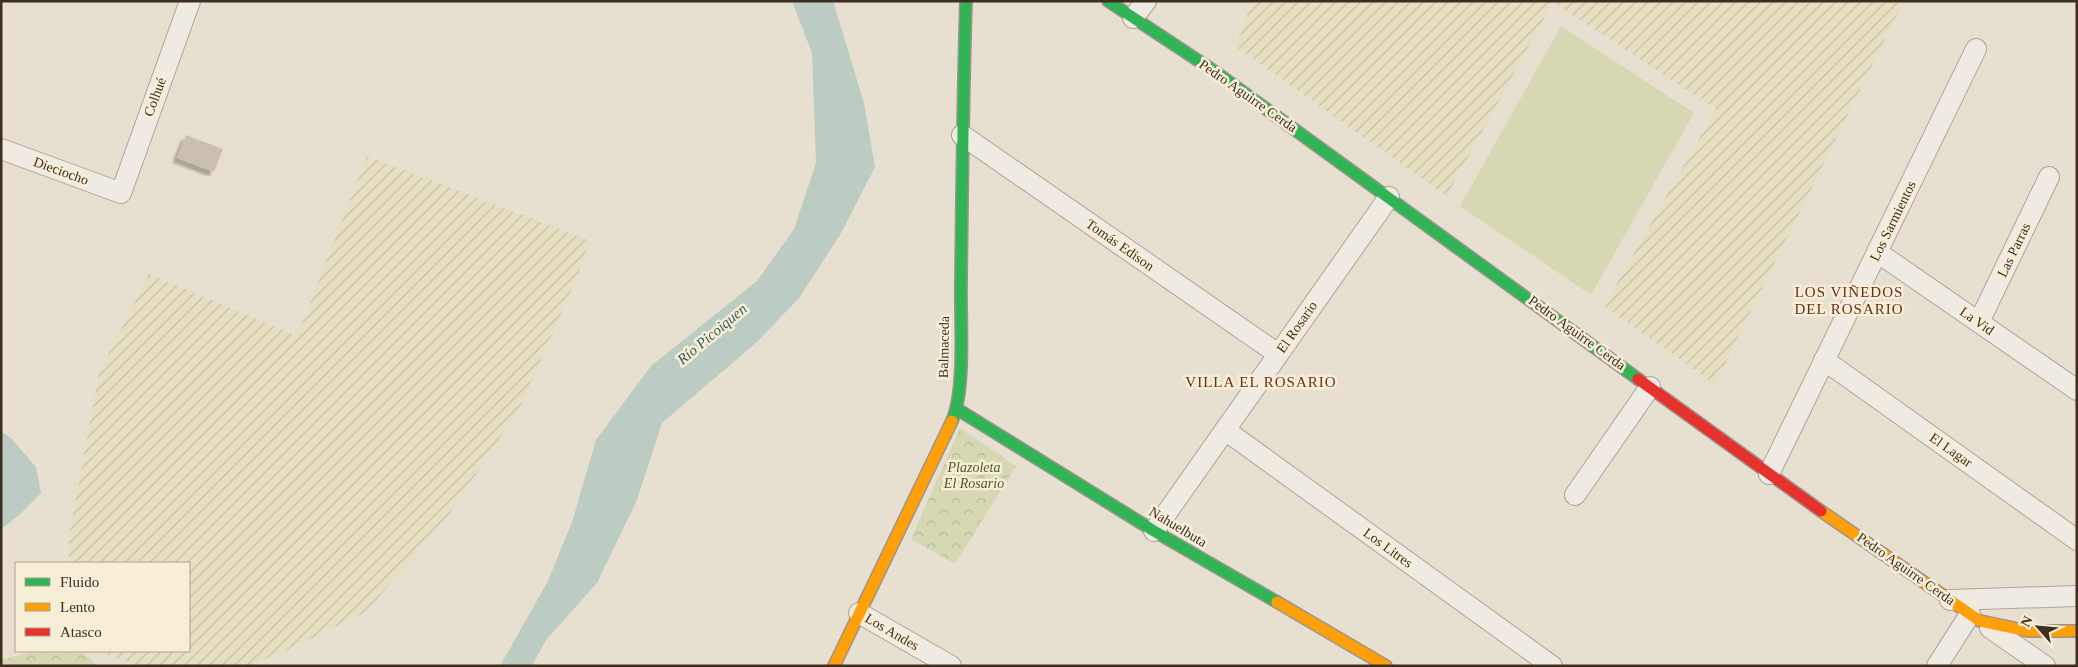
<svg xmlns="http://www.w3.org/2000/svg" width="2078" height="667" viewBox="0 0 2078 667" font-family="Georgia,serif">
<style>
.farmland{fill:url(#farmland-furrows)}
.forest{fill:url(#forest-crowns)}
.pitch{fill:#d6d7b3}
.water{fill:#bcccc2}
.building{fill:#cbbfb2;filter:url(#shadow)}
.lines{fill:none;stroke-linecap:round;stroke-linejoin:round}
.street-casing{stroke:#ada599;stroke-width:22}
.fast-casing{stroke:#9c958a;stroke-width:14}
.slow-casing{stroke:#9c958a;stroke-width:14}
.jam-casing{stroke:#9c958a;stroke-width:14}
.street{stroke:#efebe3;stroke-width:20}
.fast{stroke:#30b455;stroke-width:11}
.slow{stroke:#ff9f0a;stroke-width:11}
.jam{stroke:#e5322d;stroke-width:11}
.labels{text-anchor:middle;dominant-baseline:central;stroke-width:5;stroke-linejoin:round;paint-order:stroke}
.street-label{font-size:14px;fill:#3d2e20;stroke:#f7eed8}
.park-label{font-size:14px;font-style:italic;fill:#4d5a26;stroke:#f7eed8}
.neighbourhood-label{font-size:15px;letter-spacing:1px;fill:#6b2e1e;stroke:#f7eed8}
.water-label{font-size:15px;font-style:italic;fill:#2f5d5a;stroke:#f7eed8}
</style>
<defs>
<pattern id="farmland-furrows" width="10" height="10" patternUnits="userSpaceOnUse" patternTransform="scale(1.25)"><rect width="10" height="10" fill="#e6dfc2"/><path d="M-1 1l2-2M0 10L10 0M9 11l2-2" fill="none" stroke="#c6c0a6"/></pattern>
<pattern id="forest-crowns" width="20" height="18" patternUnits="userSpaceOnUse" patternTransform="scale(1.25)"><rect width="20" height="18" fill="#d6d7b3"/><path d="M2 6a3 3 0 1 1 6 0M12 15a3 3 0 1 1 6 0" fill="none" stroke="#b9b99a"/></pattern>
<filter id="shadow"><feDropShadow dx="-4.5" dy="4.5" stdDeviation="1" flood-color="#0004"/></filter>
</defs>
<rect width="100%" height="100%" fill="#e7e0d1"/>
<!-- farmland -->
<g class="farmland">
<polygon points="1252,1 1904,1 1715,384 1604,306 1716,109 1553,2 1447,196 1236,47"/>
<polygon points="367,156 590,241 577,278 519,409 451,512 366,612 288,650 249,666 139,666 98,651 189,651 189,563 69,563 69,537 99,373 149,274 297,336"/>
</g>
<!-- forest -->
<g class="forest">
<polygon points="960,428 1016,466 955,564 911,539"/>
<polygon points="35,651 81,651 98,666 1,666 1,660"/>
</g>
<!-- pitch -->
<polygon class="pitch" points="1561,26 1694,113 1591,295 1460,206"/>
<!-- water -->
<g class="water">
<polygon points="792,1 833,1 864,103 875,167 840,235 799,298 757,342 662,423 637,500 597,583 546,640 532,666 500,666 548,581 572,522 596,440 651,366 757,281 794,229 816,163 812,53"/>
<polygon points="1,432 10,437 36,467 41,493 18,516 1,529"/>
</g>
<!-- building -->
<polygon class="building" points="186,135 223,149 214,172 177,158"/>
<g class="lines">
<defs>
<g id="street">
<polyline points="1133,18 1146,1"/>
<polyline points="962,135 1278,354"/>
<polyline points="1,149 121,193 190,1"/>
<polyline points="1877,252 2077,390"/>
<polyline points="1979,322 2049,177"/>
<polyline points="1824,360 2077,540"/>
<polyline points="1225,430 1552,666"/>
<polyline points="1769,474 1976,49"/>
<polyline points="1575,495 1650,387"/>
<polyline points="1154,531 1389,197"/>
<polyline points="1950,600 2077,596"/>
<polyline points="859,613 951,666"/>
<polyline points="1990,628 2045,666"/>
<polyline points="1937,666 1970,614"/>
</g>
<g id="fast">
<polyline points="1108,1 1214,71 1638,379"/>
<polyline points="957,409 1154,531 1277,602"/>
<path d="M952 421C966 388 960 320 961 282 962 188 963 95 966 1"/>
</g>
<g id="slow">
<polyline points="1821,511 1980,621 2028,631 2077,631"/>
<polyline points="1277,602 1386,666"/>
<polyline points="834,666 952,421"/>
</g>
<polyline id="jam" points="1638,379 1821,511"/>
</defs>
<!-- street casing -->
<use href="#street" class="street-casing"/>
<!-- fast casing -->
<use href="#fast" class="fast-casing"/>
<!-- slow casing -->
<use href="#slow" class="slow-casing"/>
<!-- jam casing -->
<use href="#jam" class="jam-casing"/>
<!-- street -->
<use href="#street" class="street"/>
<!-- fast -->
<use href="#fast" class="fast"/>
<!-- slow -->
<use href="#slow" class="slow"/>
<!-- jam -->
<use href="#jam" class="jam"/>
</g>
<g class="labels">
<!-- street labels -->
<g class="street-label">
<text transform="translate(1248 96) rotate(35)">Pedro Aguirre Cerda</text>
<text transform="translate(155 97) rotate(-70)">Colhué</text>
<text transform="translate(61 171) rotate(20)">Dieciocho</text>
<text transform="translate(1893 221) rotate(-64)">Los Sarmientos</text>
<text transform="translate(1120 245) rotate(35)">Tomás Edison</text>
<text transform="translate(2014 250) rotate(-64)">Las Parras</text>
<text transform="translate(1977 321) rotate(35)">La Vid</text>
<text transform="translate(1297 327) rotate(-55)">El Rosario</text>
<text transform="translate(1577 333) rotate(36)">Pedro Aguirre Cerda</text>
<text transform="translate(944 347) rotate(-89)">Balmaceda</text>
<text transform="translate(1951 450) rotate(35)">El Lagar</text>
<text transform="translate(1178 527) rotate(31)">Nahuelbuta</text>
<text transform="translate(1388 548) rotate(36)">Los Litres</text>
<text transform="translate(1906 569) rotate(35)">Pedro Aguirre Cerda</text>
<text transform="translate(892 632) rotate(30)">Los Andes</text>
</g>
<!-- park labels -->
<g class="park-label">
<text x="974" y="467">Plazoleta<tspan x="974" dy="16">El Rosario</tspan></text>
</g>
<!-- neighbourhood labels -->
<g class="neighbourhood-label">
<text x="1849" y="292">LOS VIÑEDOS<tspan x="1849" dy="17">DEL ROSARIO</tspan></text>
<text x="1261" y="382">VILLA EL ROSARIO</text>
</g>
<!-- water labels -->
<g class="water-label">
<text transform="translate(712 334) rotate(-40)">Río Picoiquen</text>
</g>
</g>
<!-- border -->
<rect width="2078" height="667" fill="none" stroke="#3d2e20" stroke-width="5"/>
<!-- legend -->
<rect x="15" y="562" width="175" height="90" fill="#f7eed8" stroke="#ada18e"/>
<rect x="25" y="578" width="25" height="8" fill="#30b455" stroke="#ada18e"/>
<text x="60" y="587" font-size="15" fill="#3d2e20">Fluido</text>
<rect x="25" y="603" width="25" height="8" fill="#ff9f0a" stroke="#ada18e"/>
<text x="60" y="612" font-size="15" fill="#3d2e20">Lento</text>
<rect x="25" y="628" width="25" height="8" fill="#e5322d" stroke="#ada18e"/>
<text x="60" y="637" font-size="15" fill="#3d2e20">Atasco</text>
<!-- north arrow -->
<g transform="translate(2038 627) rotate(297)" stroke="#f7eed8" stroke-width="4" paint-order="stroke">
<path d="M0-4L9 19L0 12L-9 19Z" fill="#3d2e20"/>
<text y="-8" font-size="14" font-weight="bold" text-anchor="middle" fill="#3d2e20">N</text>
</g>
</svg>
